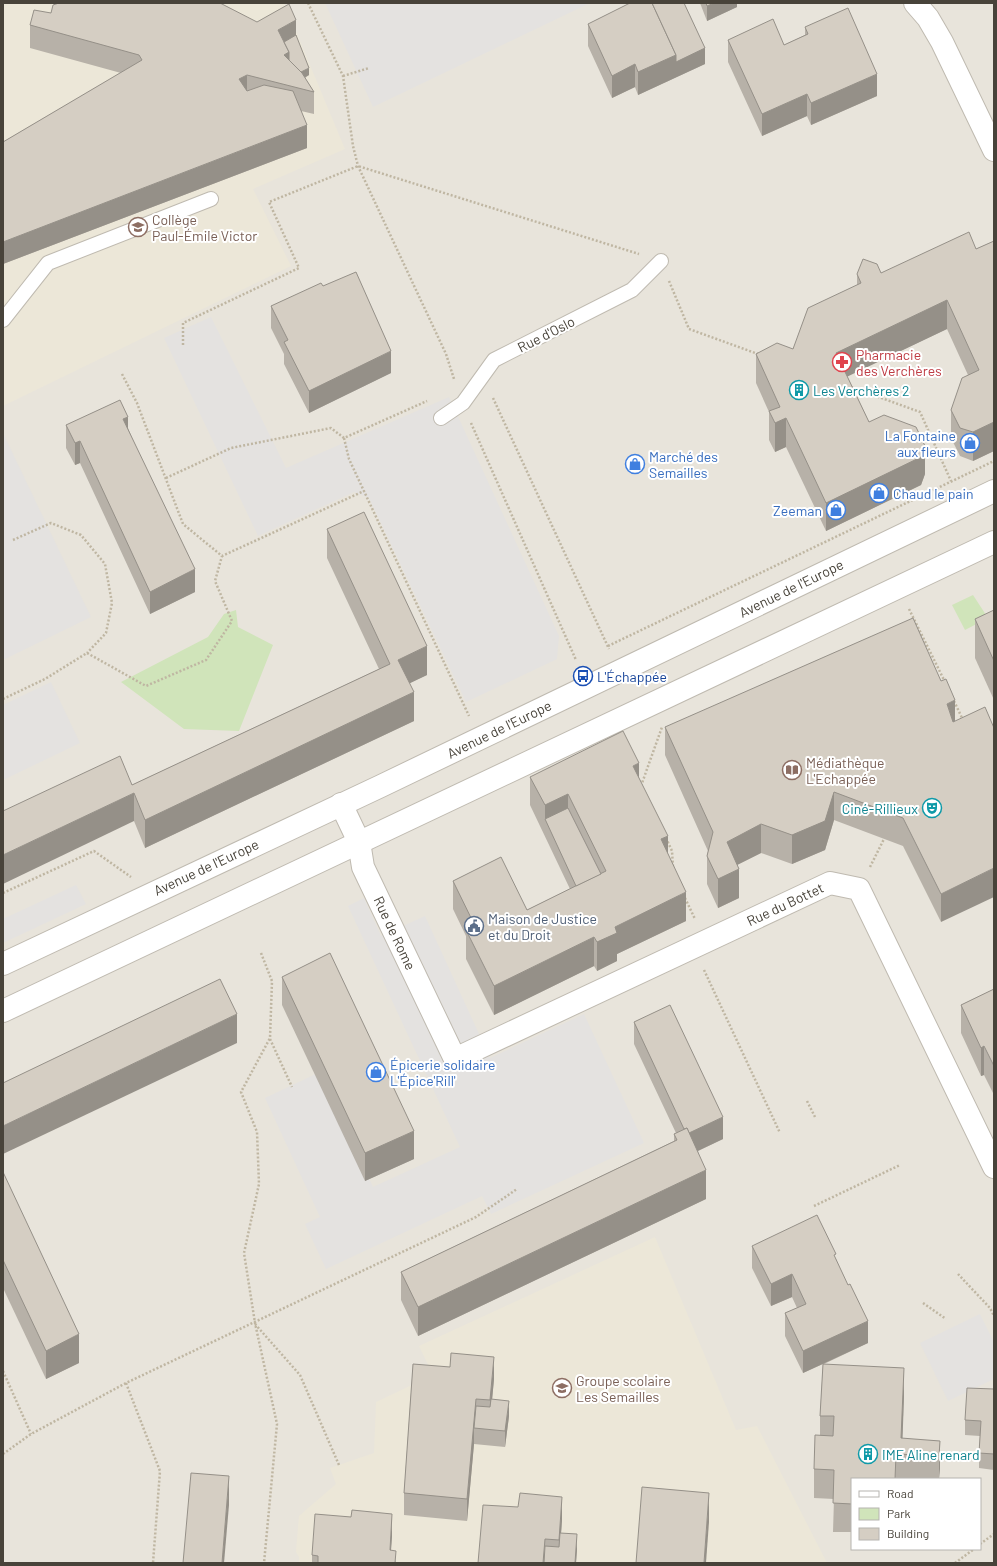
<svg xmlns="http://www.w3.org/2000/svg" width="997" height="1566" viewBox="0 0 997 1566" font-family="Barlow,sans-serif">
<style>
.residential{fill:#e8e4db;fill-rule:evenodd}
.education{fill:#ece7d8}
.green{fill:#d0e4ba}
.parking{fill:#e4e2e0}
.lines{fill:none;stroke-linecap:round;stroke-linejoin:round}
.service-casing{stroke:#bfbab0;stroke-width:16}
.minor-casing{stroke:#bfbab0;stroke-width:24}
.tertiary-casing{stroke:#bfbab0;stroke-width:24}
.path{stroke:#bfb6a2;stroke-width:2.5;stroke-dasharray:2 2;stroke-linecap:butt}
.service{stroke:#fff;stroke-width:14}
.minor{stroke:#fff;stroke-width:22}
.tertiary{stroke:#fff;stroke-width:22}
.wall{fill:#b7b1a8}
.shaded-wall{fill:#959088}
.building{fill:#d5cec3;stroke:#959088}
.labels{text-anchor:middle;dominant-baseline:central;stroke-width:4;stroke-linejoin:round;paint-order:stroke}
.education-label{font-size:14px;fill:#785e54;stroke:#fff;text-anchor:start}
.street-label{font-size:14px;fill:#48433a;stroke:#fff}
.health-label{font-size:14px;fill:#be3a42;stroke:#fff;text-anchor:start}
.culture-label{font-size:14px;fill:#0d838f;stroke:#fff;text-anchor:start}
.shop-label{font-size:14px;fill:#366cbe;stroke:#fff;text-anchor:start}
.transit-label{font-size:14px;fill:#164399;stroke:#fff;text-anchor:start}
.service-label{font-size:14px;fill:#4e5e75;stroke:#fff;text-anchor:start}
</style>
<rect width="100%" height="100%" fill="#f4f2ec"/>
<!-- residential -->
<path class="residential" d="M3 3H994V1563H3ZM852 1479H980V1549H852Z"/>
<!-- education -->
<g class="education">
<polygon points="3,3 284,3 345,149 253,189 291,266 3,406"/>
<polygon points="655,1237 736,1430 757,1426 827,1563 299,1563 299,1557 296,1552 299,1516 336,1484 330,1468 374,1453 376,1402 433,1375 419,1346"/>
</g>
<!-- green -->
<g class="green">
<polygon points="973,595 988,618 965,630 952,605"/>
<polygon points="236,610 238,627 273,645 239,731 184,729 121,682 208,637 224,614"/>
</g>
<!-- parking -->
<g class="parking">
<polygon points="325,3 590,3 373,107"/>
<polygon points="211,317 286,468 449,397 559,636 557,659 466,702 369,498 354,492 258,536 164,338"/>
<polygon points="3,433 91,617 3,660"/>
<polygon points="51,682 80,743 3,780 3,705"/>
<polygon points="76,885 86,904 3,943 3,919"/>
<polygon points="364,898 381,936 425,916 490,1058 584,1014 644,1143 491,1214 482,1196 326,1269 305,1224 320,1217 265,1098 320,1072 373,1187 460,1147 348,906"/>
<polygon points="980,1314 994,1342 994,1379 948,1401 920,1343"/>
</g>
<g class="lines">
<defs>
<g id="service">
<polyline points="3,320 48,263 211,199"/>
<polyline points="441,418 463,403 494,360 632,290 661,261"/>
</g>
<g id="minor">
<polyline points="915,3 928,18 942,42 994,150"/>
<polyline points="341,804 359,842 363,867 455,1059 830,883 859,889 994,1167"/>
</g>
<g id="tertiary">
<polyline points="3,964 381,786 994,491"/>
<polyline points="3,1011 994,542"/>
</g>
</defs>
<!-- service casing -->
<use href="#service" class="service-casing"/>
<!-- minor casing -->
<use href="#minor" class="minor-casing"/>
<!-- tertiary casing -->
<use href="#tertiary" class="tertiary-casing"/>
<!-- path -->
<g class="path">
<polyline points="308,3 343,76 353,146 358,166 446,354 454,379"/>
<polyline points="343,76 369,68"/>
<polyline points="669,281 689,329 758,354"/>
<polyline points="183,345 183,323 299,268 269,202 358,166 639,254"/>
<polyline points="122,374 137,403 183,524 222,556 364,491"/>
<polyline points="851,387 920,412 951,481"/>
<polyline points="493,398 609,649"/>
<polyline points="471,423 576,660"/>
<polyline points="344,438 349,459 469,716"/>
<polyline points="166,478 231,448 331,428 344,438 427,401"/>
<polyline points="13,540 51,523 81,535 105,564 112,603 106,633 87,653"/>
<polyline points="909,609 945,682"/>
<polyline points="608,646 994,461"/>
<polyline points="3,699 45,679 87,653 146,686 206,660 232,621 215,581 222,556"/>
<polyline points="954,701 963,720"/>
<polyline points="641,786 662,727"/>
<polyline points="666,838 672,851 673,867"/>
<polyline points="870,867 884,839"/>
<polyline points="3,893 94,851 131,877"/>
<polyline points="685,898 695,919"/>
<polyline points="261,953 272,981 270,1038 241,1092 257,1132 259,1184 244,1253 255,1323 277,1424 264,1563"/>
<polyline points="704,970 780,1133"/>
<polyline points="270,1039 292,1087"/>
<polyline points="807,1101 815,1117"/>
<polyline points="814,1206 900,1165"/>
<polyline points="958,1274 990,1308 994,1316"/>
<polyline points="923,1303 946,1319"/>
<polyline points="255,1324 300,1375 339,1465"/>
<polyline points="3,1371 31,1434"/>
<polyline points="126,1383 160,1471 153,1563"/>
<polyline points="3,1454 31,1434 126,1383 476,1217 517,1189"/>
<polyline points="980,1544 994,1534"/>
<polyline points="955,1563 974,1549"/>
</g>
<!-- service -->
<use href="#service" class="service"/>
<!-- minor -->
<use href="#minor" class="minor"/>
<!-- tertiary -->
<use href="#tertiary" class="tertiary"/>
</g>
<!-- wall -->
<g class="wall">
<polygon points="700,3 737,3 737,7 707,21"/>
<polygon points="51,13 257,22 296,35 309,75 305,78 314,92 314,114 301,111 307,148 3,264 3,142 121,73 30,48 30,25"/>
<polygon points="588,24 705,64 638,95 635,87 612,98 588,46"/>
<polygon points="805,27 877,96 811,125 807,116 762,136 728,62 728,40 784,45 805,35"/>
<polygon points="994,241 994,451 973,461 960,456 951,438 951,410 968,375 947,329 847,376 869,422 925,474 921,485 826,531 786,447 775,452 769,440 769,412 756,383 756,354 793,349 857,285 857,274 881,273 976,249"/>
<polygon points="323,286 391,373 309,413 284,364 284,354 271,328 271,306"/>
<polygon points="66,425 128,428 195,592 150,614 80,463 75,465 66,448"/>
<polygon points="327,529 427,675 409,683 414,721 145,848 134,821 132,785 379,669 327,558"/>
<polygon points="994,610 994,700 975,658 975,619"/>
<polygon points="941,681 941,922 903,846 834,820 825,850 792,864 761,853 737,865 739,898 718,908 707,884 707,856 708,851 665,755 665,727"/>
<polygon points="530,777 639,778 668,854 686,921 617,954 617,961 597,971 594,966 494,1015 466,959 466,936 453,909 453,881 527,910 570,889 530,805"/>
<polygon points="282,977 414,1159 365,1181 282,1005"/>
<polygon points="994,989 994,1095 984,1075 981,1076 961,1033 961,1005"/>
<polygon points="634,1022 723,1139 698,1151 706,1199 418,1336 401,1300 401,1272 674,1141 674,1134 676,1133 634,1044"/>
<polygon points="3,1172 79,1363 46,1379 3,1288"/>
<polygon points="752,1246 836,1259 868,1343 824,1364 904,1396 902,1439 940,1441 939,1479 852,1479 852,1532 833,1532 834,1499 814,1498 814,1469 820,1436 820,1416 823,1364 803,1373 785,1336 785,1313 797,1308 792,1297 771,1306 752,1268"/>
<polygon points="413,1364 494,1379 492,1399 509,1416 505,1447 474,1444 467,1521 404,1515 404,1493"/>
<polygon points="994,1389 994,1470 979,1468 979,1453 980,1436 965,1435 965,1420"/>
<polygon points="562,1520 561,1533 577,1549 576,1563 478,1563"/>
<polygon points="392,1536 391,1550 396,1563 312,1563 312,1555"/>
</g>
<!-- shaded-wall -->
<g class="shaded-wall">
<polygon points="714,3 737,3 737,7 707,21 707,6"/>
<polygon points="296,20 296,43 281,51 278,30"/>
<polygon points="705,48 705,64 638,95 638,72 676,55"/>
<polygon points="289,52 289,73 284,55"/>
<polygon points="635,64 635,87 612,98 612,76"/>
<polygon points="309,68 309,75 292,84 292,77"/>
<polygon points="877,74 877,96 811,125 811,103"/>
<polygon points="247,75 247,97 239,79"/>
<polygon points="807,94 807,116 762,136 762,114"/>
<polygon points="307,125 307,148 3,264 3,242"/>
<polygon points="947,300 947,329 836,382 836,353"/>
<polygon points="391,351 391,373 309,413 309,391"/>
<polygon points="128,417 128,439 123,419"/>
<polygon points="786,418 786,447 775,452 775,423"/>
<polygon points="994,422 994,451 973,461 973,432"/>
<polygon points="80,441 80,463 75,465 75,443"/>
<polygon points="925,446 925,474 921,485 826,531 826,503"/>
<polygon points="195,569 195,592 150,614 150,592"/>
<polygon points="427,646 427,675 398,689 398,660"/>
<polygon points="414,692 414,721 145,848 145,820"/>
<polygon points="955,700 955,729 947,704"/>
<polygon points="639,763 639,792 633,766"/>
<polygon points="834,792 834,820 825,850 792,864 792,835"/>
<polygon points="134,793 134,821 3,884 3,855"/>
<polygon points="568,794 568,823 545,819 545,805"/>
<polygon points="761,824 761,853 727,870 727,842"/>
<polygon points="668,836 668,865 661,839"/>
<polygon points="994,868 994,897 941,922 941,894"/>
<polygon points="739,869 739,898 718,908 718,879"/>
<polygon points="686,892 686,921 617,954 617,961 597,971 597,942 615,927"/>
<polygon points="594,937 594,966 494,1015 494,986"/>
<polygon points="237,1014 237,1043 3,1154 3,1126"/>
<polygon points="984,1046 984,1075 981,1076 981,1048"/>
<polygon points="723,1117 723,1139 687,1156 687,1134"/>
<polygon points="414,1131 414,1159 365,1181 365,1153"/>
<polygon points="706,1170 706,1199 418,1336 418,1307"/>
<polygon points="792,1274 792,1297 771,1306 771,1284"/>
<polygon points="868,1321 868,1343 803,1373 803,1351"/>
<polygon points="79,1334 79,1363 46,1379 46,1351"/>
<polygon points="494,1357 494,1379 490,1422 490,1400"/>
<polygon points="904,1368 904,1396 902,1454 901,1438"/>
<polygon points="476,1399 476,1421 474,1428 474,1444 467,1521 467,1499"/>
<polygon points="509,1401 509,1416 505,1447 505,1431"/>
<polygon points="940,1441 940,1469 939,1479 939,1456"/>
<polygon points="229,1476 229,1505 224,1563 222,1563"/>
<polygon points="709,1493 709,1522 706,1563 704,1563"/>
<polygon points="562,1497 562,1520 559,1562 559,1540"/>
<polygon points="392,1514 392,1536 390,1563 390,1550"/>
<polygon points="577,1534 577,1549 576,1563 575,1563"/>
</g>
<!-- building -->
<g class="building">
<polygon points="59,3 220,3 257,22 289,4 296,20 278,30 289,52 284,55 302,73 314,92 247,75 239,79 247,91 264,85 293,91 307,125 3,242 3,142 142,60 139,55 30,25 34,10 51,13 53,5"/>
<polygon points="630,3 652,3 676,55 638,72 635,64 612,76 588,24"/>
<polygon points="652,3 684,3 705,48 676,62 676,55"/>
<polygon points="706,3 714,3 707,6"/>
<polygon points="848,8 877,74 811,103 807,94 762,114 728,40 773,19 784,45 808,34 805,27"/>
<polygon points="296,35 309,68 301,72 289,60 289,52 284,42"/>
<polygon points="969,232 976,249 994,241 994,422 973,432 960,428 951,410 962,378 979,370 947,300 836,353 869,422 884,415 916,427 925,446 921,457 826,503 786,418 775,423 769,411 780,407 756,354 777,343 793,349 808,308 861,283 857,274 863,259 877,264 881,273"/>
<polygon points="356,272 391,351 309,391 284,342 288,340 271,306 321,283 323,286"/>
<polygon points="120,400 128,417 123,419 195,569 150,592 80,441 75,443 66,425"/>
<polygon points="364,512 427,646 398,660 414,692 145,820 134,793 3,855 3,811 120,756 132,785 390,664 327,529"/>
<polygon points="994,610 994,661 975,619"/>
<polygon points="913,618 941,681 946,679 955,700 947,704 953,722 985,707 994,728 994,868 941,894 903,818 834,792 825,821 792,835 761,824 727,842 739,869 718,879 707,856 713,832 665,727"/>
<polygon points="623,731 639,763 633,766 668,836 661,839 686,892 615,927 617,933 597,942 594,937 494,986 466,930 475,926 453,881 501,857 527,910 606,871 568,794 545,805 530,777"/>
<polygon points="568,808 601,874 576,886 545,819"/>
<polygon points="330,953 414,1131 365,1153 282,977"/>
<polygon points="220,979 237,1014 3,1126 3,1083"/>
<polygon points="994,989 994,1066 984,1046 981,1048 961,1005"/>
<polygon points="670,1005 723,1117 689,1133 687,1128 684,1129 634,1022"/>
<polygon points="687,1128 706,1170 418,1307 401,1272 677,1140 674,1134"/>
<polygon points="3,1172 79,1334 46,1351 3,1260"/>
<polygon points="817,1215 836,1254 834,1255 848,1285 850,1284 868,1321 803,1351 785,1313 806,1304 792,1274 771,1284 752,1246"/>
<polygon points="451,1353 494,1357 490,1400 476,1399 467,1499 404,1493 413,1364 450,1367"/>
<polygon points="823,1364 904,1368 901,1438 940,1441 939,1456 896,1454 895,1479 852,1479 852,1504 833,1503 834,1470 814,1469 815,1435 833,1436 834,1416 820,1416"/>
<polygon points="967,1388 994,1389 994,1454 979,1453 981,1421 965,1420"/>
<polygon points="491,1399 509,1401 505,1431 474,1428 476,1406 490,1407"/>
<polygon points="191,1473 229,1476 222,1563 183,1563"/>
<polygon points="642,1487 709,1493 704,1563 636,1563"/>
<polygon points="520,1493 562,1497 559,1540 545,1539 543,1563 478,1563 483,1505 518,1507"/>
<polygon points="352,1510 392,1514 390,1550 396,1551 395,1563 318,1563 318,1556 312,1555 315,1514 351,1517"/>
<polygon points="560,1533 577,1534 575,1563 544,1563 545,1546 559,1547"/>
</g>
<!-- icons -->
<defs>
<symbol id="school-ring" viewBox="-11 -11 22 22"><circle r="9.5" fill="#fff" stroke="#8d6e63" stroke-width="1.5"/><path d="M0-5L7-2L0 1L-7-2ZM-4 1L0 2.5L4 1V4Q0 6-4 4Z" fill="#8d6e63"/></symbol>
<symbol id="pharmacy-ring" viewBox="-11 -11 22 22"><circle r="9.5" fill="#fff" stroke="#e0444e" stroke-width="1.5"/><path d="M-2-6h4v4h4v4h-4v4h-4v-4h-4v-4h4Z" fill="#e0444e"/></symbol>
<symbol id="building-ring" viewBox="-11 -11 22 22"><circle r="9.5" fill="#fff" stroke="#0f9aa8" stroke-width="1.5"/><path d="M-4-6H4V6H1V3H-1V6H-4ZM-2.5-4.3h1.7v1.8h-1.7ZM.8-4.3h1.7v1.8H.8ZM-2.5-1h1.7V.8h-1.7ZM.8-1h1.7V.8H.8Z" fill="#0f9aa8"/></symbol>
<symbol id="shop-ring" viewBox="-11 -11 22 22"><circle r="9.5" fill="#fff" stroke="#3f7fe0" stroke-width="1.5"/><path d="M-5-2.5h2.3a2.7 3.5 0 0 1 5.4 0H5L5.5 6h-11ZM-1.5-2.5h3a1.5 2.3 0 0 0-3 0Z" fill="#3f7fe0"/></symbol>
<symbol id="bus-ring" viewBox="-11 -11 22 22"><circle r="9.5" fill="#fff" stroke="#1a4fb4" stroke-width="1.5"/><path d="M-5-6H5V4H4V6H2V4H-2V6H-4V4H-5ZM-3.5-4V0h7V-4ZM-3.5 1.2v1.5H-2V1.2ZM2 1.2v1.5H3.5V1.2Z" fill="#1a4fb4"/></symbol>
<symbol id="library-ring" viewBox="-11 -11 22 22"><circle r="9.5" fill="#fff" stroke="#8d6e63" stroke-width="1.5"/><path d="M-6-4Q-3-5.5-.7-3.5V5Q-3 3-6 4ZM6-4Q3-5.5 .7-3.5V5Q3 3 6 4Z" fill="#8d6e63"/></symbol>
<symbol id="theatre-ring" viewBox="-11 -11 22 22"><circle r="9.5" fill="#fff" stroke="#0f9aa8" stroke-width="1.5"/><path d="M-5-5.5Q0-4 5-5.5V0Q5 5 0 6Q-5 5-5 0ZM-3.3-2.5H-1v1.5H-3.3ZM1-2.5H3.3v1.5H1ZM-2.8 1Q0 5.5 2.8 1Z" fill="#0f9aa8"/></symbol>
<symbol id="civic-ring" viewBox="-11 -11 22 22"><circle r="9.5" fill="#fff" stroke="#5c6f8a" stroke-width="1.5"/><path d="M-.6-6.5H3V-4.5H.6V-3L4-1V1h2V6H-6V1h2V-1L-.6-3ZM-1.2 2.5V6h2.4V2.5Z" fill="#5c6f8a"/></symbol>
</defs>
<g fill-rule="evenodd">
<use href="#school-ring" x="127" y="216" width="22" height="22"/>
<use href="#pharmacy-ring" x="831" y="351" width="22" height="22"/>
<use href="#building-ring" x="788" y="379" width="22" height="22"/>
<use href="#shop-ring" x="959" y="432" width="22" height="22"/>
<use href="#shop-ring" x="624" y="453" width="22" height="22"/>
<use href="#shop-ring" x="868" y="482" width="22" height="22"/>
<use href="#shop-ring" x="825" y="499" width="22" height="22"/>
<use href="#bus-ring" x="572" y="665" width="22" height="22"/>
<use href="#library-ring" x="781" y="759" width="22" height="22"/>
<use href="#theatre-ring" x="921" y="797" width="22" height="22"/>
<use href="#civic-ring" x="463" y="915" width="22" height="22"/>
<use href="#shop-ring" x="365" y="1061" width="22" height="22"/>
<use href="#school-ring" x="551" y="1377" width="22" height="22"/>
<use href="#building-ring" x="857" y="1443" width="22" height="22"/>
</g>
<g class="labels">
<!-- education labels -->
<g class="education-label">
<text x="152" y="219">Collège<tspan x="152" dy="16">Paul-Émile Victor</tspan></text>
<text x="806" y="762">Médiathèque<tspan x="806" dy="16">L'Echappée</tspan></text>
<text x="576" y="1380">Groupe scolaire<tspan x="576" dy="16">Les Semailles</tspan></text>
</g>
<!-- street labels -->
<g class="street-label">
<text transform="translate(546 334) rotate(-27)">Rue d'Oslo</text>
<text transform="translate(791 588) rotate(-26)">Avenue de l'Europe</text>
<text transform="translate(499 729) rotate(-26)">Avenue de l'Europe</text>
<text transform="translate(206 867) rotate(-25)">Avenue de l'Europe</text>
<text transform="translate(785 904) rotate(-25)">Rue du Bottet</text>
<text transform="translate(395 933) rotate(65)">Rue de Rome</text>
</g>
<!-- health labels -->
<g class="health-label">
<text x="856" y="354">Pharmacie<tspan x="856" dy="16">des Verchères</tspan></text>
</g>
<!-- culture labels -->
<g class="culture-label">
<text x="813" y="390">Les Verchères 2</text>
<text x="918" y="808" text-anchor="end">Ciné-Rillieux</text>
<text x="882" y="1454">IME Aline renard</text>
</g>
<!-- shop labels -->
<g class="shop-label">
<text x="956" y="435" text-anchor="end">La Fontaine<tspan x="956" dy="16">aux fleurs</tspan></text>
<text x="649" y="456">Marché des<tspan x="649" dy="16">Semailles</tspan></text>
<text x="893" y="493">Chaud le pain</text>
<text x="822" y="510" text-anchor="end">Zeeman</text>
<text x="390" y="1064">Épicerie solidaire<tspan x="390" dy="16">L'Épice'Rill'</tspan></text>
</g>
<!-- transit labels -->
<g class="transit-label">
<text x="597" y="676">L'Échappée</text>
</g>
<!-- service labels -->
<g class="service-label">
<text x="488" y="918">Maison de Justice<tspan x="488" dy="16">et du Droit</tspan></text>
</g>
</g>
<!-- border -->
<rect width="997" height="1566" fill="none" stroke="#48433a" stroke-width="8"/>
<!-- legend -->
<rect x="851" y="1478" width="130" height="72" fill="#ffffff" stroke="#b6b4b0"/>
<rect x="859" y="1491" width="20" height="6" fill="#ffffff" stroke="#b6b4b0"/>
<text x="887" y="1498" font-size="12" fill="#48433a">Road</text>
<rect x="859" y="1508" width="20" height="12" fill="#d0e4ba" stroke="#b6b4b0"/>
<text x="887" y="1518" font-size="12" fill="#48433a">Park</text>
<rect x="859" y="1528" width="20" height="12" fill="#d5cec3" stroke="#b6b4b0"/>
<text x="887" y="1538" font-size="12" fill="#48433a">Building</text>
</svg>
